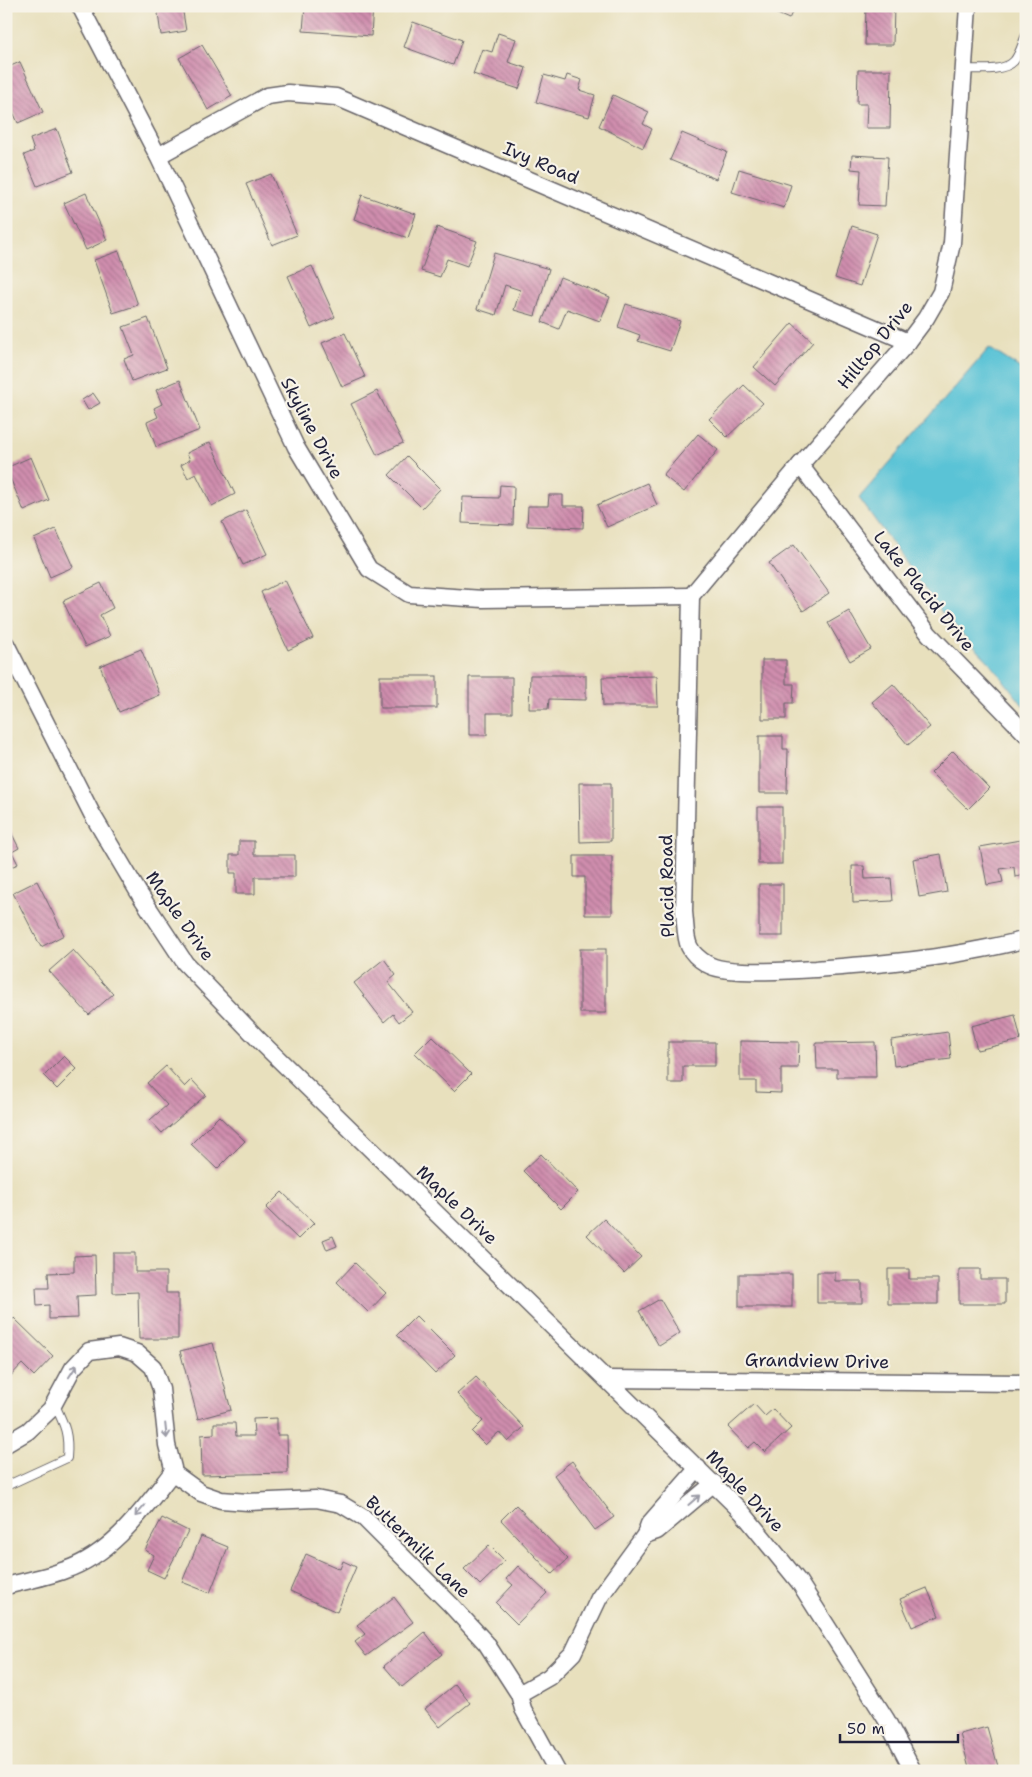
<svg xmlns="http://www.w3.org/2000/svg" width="1032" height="1777" viewBox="0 0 1032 1777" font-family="'Shantell Sans',sans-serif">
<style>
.water{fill:#5ac3d6;stroke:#3e7288}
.building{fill:url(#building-back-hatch)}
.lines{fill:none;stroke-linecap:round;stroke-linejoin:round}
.service-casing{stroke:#676468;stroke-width:10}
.minor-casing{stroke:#676468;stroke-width:19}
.service{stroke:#fff;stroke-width:8}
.minor{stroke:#fff;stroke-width:16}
.oneway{stroke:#9c9ca7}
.labels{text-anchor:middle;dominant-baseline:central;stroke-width:4.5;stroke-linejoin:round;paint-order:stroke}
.street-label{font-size:18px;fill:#22223b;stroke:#f7f3e8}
</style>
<defs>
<pattern id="building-back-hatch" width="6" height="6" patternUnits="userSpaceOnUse" patternTransform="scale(1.25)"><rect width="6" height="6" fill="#d08eae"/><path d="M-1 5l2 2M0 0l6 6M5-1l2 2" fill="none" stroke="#a8748f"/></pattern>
</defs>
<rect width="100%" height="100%" fill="#f7f3e8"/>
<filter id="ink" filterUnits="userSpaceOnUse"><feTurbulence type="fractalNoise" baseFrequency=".02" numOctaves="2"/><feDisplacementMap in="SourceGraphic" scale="10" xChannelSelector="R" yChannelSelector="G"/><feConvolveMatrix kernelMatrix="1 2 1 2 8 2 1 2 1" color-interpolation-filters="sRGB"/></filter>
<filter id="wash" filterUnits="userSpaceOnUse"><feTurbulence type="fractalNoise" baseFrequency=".0096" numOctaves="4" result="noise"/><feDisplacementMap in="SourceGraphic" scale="20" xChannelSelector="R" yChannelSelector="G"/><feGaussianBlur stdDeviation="1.12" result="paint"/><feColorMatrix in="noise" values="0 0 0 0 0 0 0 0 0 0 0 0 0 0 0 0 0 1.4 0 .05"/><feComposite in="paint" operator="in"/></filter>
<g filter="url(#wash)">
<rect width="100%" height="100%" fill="#e8e0bd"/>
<!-- water -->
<polygon class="water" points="989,348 1026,372 1026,709 990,663 943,614 859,498"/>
<g id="blocks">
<!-- building -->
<g class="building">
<polygon points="157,6 182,6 186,31 161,35"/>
<polygon points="305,6 373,6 371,36 303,31"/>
<polygon points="759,6 795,6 789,19"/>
<polygon points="866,6 894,6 893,45 865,45"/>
<polygon points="413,22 462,40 453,65 404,47"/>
<polygon points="498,33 516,39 508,62 526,68 519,89 473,74 482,49 492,52"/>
<polygon points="202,45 232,96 208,110 179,58"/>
<polygon points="20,62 43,112 18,123 6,96 6,68"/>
<polygon points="858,70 891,70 890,128 866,128 867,104 857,104"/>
<polygon points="544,75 565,81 567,75 582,80 579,90 595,95 589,117 536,102"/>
<polygon points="613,95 649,112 643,124 652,129 643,148 599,126"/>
<polygon points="57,129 73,172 37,186 24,155 34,151 30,139"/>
<polygon points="682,133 727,152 716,179 670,160"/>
<polygon points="852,155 888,157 885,206 859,205 861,170 851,169"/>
<polygon points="739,169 791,185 784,208 732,192"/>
<polygon points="271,174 297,235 272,245 246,184"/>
<polygon points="86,193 107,240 86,250 64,203"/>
<polygon points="362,195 416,214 408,238 354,219"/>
<polygon points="852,226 877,234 860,286 835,278"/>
<polygon points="437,227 477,241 467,266 447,259 440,277 421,271"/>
<polygon points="119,251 138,305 113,313 94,260"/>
<polygon points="494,253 549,269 535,316 514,310 520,290 505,285 496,315 477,309"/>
<polygon points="312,266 335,317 311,328 288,276"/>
<polygon points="560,277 610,297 600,321 567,309 559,329 542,322"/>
<polygon points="626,304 680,321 670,351 638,341 640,335 618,327"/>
<polygon points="148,318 167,368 132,381 124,359 134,355 123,327"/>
<polygon points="792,323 813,342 775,386 754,367"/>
<polygon points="345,333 365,377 342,387 322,343"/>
<polygon points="180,380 200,430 156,447 147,422 158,417 154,408 162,404 156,390"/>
<polygon points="744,385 763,403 727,437 709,419"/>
<polygon points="377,391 403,443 377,455 351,404"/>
<polygon points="93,393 100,403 88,410 82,400"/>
<polygon points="698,434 718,450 684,492 663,475"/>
<polygon points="210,442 235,494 212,506 196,474 188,478 181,465 190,460 187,453"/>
<polygon points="407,456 440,489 422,508 389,475"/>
<polygon points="31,457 49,500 24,511 6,468"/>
<polygon points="647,483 657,505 607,527 597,505"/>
<polygon points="500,485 514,486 513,525 462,523 463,497 499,498"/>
<polygon points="549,495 563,495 563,506 584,506 583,528 527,526 528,506 548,506"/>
<polygon points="246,510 267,554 243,565 222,522"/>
<polygon points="56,529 73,567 50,577 34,539"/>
<polygon points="794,545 829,593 803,611 769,563"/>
<polygon points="285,580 313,638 288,650 261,592"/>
<polygon points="101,583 113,608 100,615 110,636 85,647 63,601"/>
<polygon points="849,611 871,649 850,661 828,623"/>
<polygon points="141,649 160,695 119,712 100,666"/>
<polygon points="762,660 786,660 786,684 794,684 793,703 786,703 786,719 762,719"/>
<polygon points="530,675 586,675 586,700 549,699 548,709 529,709"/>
<rect x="380" y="676" width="57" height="32"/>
<polygon points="657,676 658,706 603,706 602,677"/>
<polygon points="469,677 512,677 512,713 487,713 487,735 469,735"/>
<polygon points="893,684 930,727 908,745 872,702"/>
<polygon points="759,736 783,736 783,749 788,749 787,793 759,793"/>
<polygon points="953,751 989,788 968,809 931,773"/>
<polygon points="579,783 611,783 611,841 580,842"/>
<rect x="758" y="807" width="24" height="57"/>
<polygon points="6,822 19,848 12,852 18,864 6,869"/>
<polygon points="1026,839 1026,875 1015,877 1014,867 1000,869 1003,882 987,885 980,847"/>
<polygon points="239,841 254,841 254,855 295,855 295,877 255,877 255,894 236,894 236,873 230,873 230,855 239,855"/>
<polygon points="941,854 947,892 919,897 913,859"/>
<polygon points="574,856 612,856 612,915 585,915 585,877 574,877"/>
<polygon points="852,866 864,866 865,879 891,878 893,901 853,903"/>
<polygon points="37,881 64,935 41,947 13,893"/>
<rect x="759" y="884" width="24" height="52"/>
<rect x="580" y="949" width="26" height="64"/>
<polygon points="73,950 113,994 89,1015 49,971"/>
<polygon points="384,959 396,975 388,982 412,1012 399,1022 393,1014 384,1022 354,983"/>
<polygon points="1015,1015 1021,1040 977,1050 971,1026"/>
<polygon points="948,1032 951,1059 894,1066 891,1040"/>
<polygon points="432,1036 471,1074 454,1091 415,1053"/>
<polygon points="740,1041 799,1042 798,1068 781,1068 781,1093 756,1092 756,1081 740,1081"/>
<polygon points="668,1042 715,1042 715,1066 683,1066 683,1083 668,1083"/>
<polygon points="875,1042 876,1077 837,1077 837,1069 817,1069 816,1043"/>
<polygon points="64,1056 77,1069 57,1089 44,1076"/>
<polygon points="166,1066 185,1087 192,1080 206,1095 162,1133 150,1120 167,1105 147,1083"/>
<polygon points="219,1116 245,1141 217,1169 191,1144"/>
<polygon points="541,1154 578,1192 561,1209 523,1171"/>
<polygon points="282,1192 314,1223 298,1239 266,1208"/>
<polygon points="604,1219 641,1257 624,1273 587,1235"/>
<polygon points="333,1236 337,1246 327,1250 323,1240"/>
<polygon points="113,1253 135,1253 135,1272 166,1272 166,1293 178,1293 178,1339 139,1339 138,1292 113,1293"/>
<polygon points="95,1255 96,1295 77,1296 78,1318 49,1319 49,1305 37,1306 36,1288 49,1288 48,1273 74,1272 74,1256"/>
<polygon points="355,1263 386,1293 368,1312 337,1282"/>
<polygon points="888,1269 909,1269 909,1279 938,1279 938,1304 888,1304"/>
<polygon points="959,1269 980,1269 980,1279 1005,1279 1005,1304 959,1304"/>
<polygon points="817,1272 835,1272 835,1281 862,1281 862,1303 817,1303"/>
<rect x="739" y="1274" width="53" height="33"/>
<polygon points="660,1299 680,1333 659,1346 639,1311"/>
<polygon points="416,1316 455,1355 435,1374 397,1335"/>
<polygon points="14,1318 53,1356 34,1376 22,1364 6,1381 6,1327"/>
<polygon points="213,1343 231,1410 198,1419 180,1351"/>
<polygon points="476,1377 524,1427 508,1442 499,1432 485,1445 472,1432 483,1421 457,1394"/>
<polygon points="754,1404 765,1416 773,1409 791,1428 765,1452 755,1442 748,1448 728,1427"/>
<polygon points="277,1418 277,1435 287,1435 288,1473 202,1475 201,1435 214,1434 214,1423 235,1423 236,1436 254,1436 253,1419"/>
<polygon points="572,1461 614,1517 595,1530 554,1475"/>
<polygon points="516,1505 568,1559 552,1574 501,1520"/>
<polygon points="162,1518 188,1531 164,1578 147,1570 154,1555 145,1550"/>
<polygon points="201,1536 228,1547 210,1593 182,1582"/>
<polygon points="489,1545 505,1561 480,1585 464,1569"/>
<polygon points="306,1554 340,1569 343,1561 356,1567 337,1612 290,1591"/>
<polygon points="518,1566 547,1593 517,1624 496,1603 513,1585 506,1579"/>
<polygon points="927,1588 939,1616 912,1627 900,1599"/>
<polygon points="394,1597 413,1622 366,1656 355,1642 365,1634 357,1625"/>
<polygon points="425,1632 442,1654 402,1687 384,1666"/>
<polygon points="455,1684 470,1703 440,1727 425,1709"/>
<polygon points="987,1727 999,1770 970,1771 960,1734"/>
</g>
</g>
</g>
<g filter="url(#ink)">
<use href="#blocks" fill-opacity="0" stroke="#676468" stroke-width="1"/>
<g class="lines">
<defs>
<g id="service">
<path d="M963 69C977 69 1004 72 1014 61 1020 54 1022 44 1026 35"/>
<path d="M6 1486 67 1458C69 1434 65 1426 55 1405"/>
</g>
<g id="minor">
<polyline points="80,6 158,156 296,447 369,569 409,594 483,599 691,596"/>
<polyline points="158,156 267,96 288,93 336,97 908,342"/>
<polyline points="800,465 929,634 1026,734"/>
<path d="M691 596 684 912C687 937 683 950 707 964 727 976 791 970 816 969 866 965 917 961 967 952 987 948 1006 945 1026 939"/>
<polyline points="691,596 800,465 908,342 926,318 941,292 952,243 968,6"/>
<polyline points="6,644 92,814 140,895 185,963 260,1041 742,1512 799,1582 886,1719 913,1771"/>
<polyline points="607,1379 1026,1383"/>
<path d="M6 1444 28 1431 51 1409 73 1368 89 1351 119 1347 137 1353 153 1367 161 1389 167 1445 173 1468 171 1474C142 1511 112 1554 65 1570 46 1577 26 1581 6 1586"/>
<polyline points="172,1472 201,1493 221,1500 248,1502 316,1499 341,1504 364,1518 450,1604 486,1643 519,1694 523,1709 557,1771"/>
<polyline points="645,1535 657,1531 714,1483"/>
<polyline points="519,1694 549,1677 573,1653 599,1598 645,1535 649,1524 698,1468"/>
</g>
</defs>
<!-- service casing -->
<use href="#service" class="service-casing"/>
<!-- minor casing -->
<use href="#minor" class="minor-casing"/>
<!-- service -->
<use href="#service" class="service"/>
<!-- minor -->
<use href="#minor" class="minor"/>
</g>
<!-- one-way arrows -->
<defs><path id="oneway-shaft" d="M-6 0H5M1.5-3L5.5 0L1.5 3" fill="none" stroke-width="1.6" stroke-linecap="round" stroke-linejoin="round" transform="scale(1.25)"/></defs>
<g class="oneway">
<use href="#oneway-shaft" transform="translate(73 1371) rotate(-57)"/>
<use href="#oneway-shaft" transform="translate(166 1431) rotate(84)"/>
<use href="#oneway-shaft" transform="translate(694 1500) rotate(-41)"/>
<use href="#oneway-shaft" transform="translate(140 1511) rotate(131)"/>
</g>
</g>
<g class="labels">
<!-- street labels -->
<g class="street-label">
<text transform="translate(541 163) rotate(23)">Ivy Road</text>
<text transform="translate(875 345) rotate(-51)">Hilltop Drive</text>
<text transform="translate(312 428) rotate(62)">Skyline Drive</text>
<text transform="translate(924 591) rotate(51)">Lake Placid Drive</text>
<text transform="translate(667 886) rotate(-91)">Placid Road</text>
<text transform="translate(180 916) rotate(55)">Maple Drive</text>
<text transform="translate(457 1205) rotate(44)">Maple Drive</text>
<text transform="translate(817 1361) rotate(1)">Grandview Drive</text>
<text transform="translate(745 1491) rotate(47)">Maple Drive</text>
<text transform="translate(418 1547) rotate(44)">Buttermilk Lane</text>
</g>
</g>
<!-- margin -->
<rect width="1032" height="1777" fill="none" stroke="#f7f3e8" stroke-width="25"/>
<!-- scale -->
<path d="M840 1734v8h118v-8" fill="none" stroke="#22223b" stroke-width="2.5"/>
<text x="847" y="1734" font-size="15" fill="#22223b" stroke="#f7f3e8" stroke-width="4" paint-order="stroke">50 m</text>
</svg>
